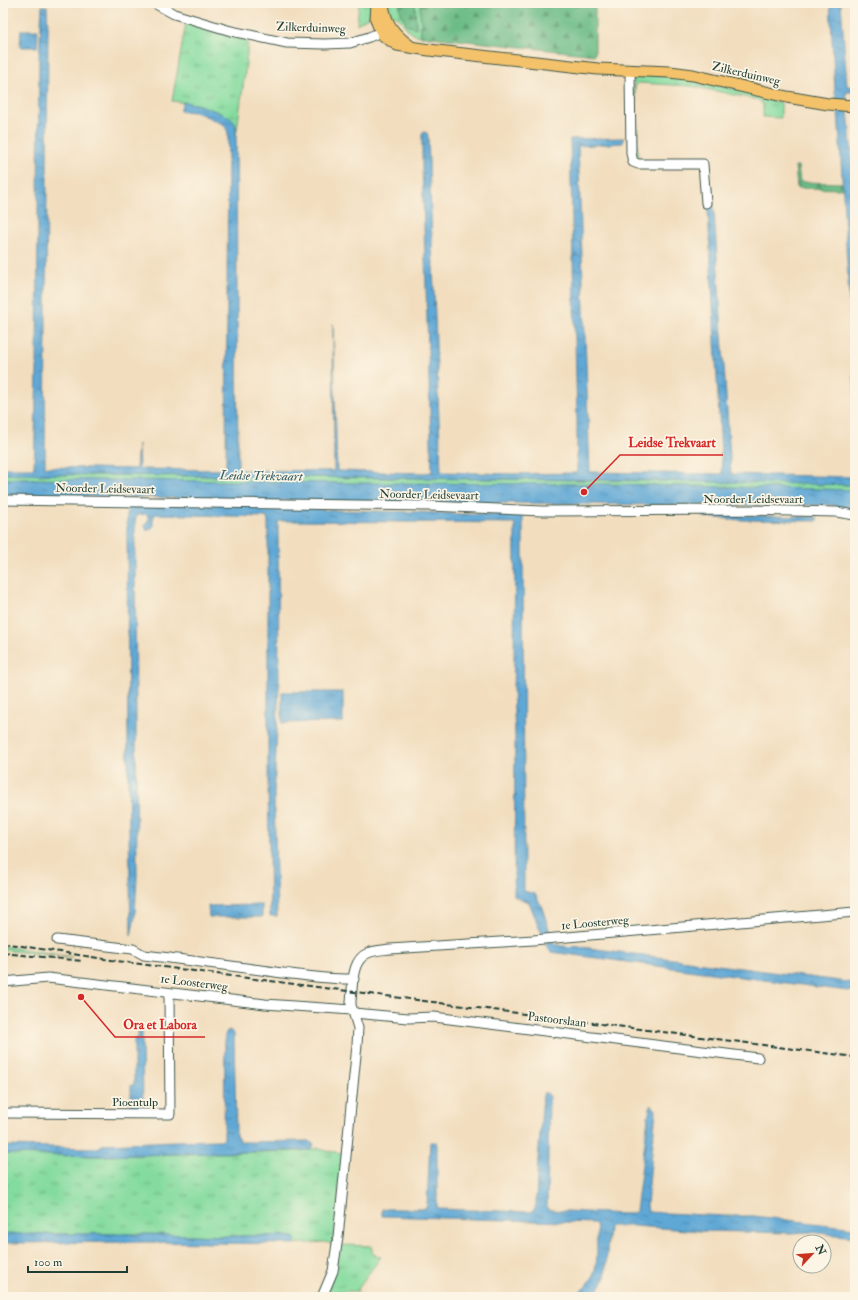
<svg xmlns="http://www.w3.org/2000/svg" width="858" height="1300" viewBox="0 0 858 1300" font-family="'IM FELL Double Pica',serif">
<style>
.grass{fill:url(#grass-tufts);stroke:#528c6a}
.forest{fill:url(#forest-firs);stroke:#457c5d}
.water{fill:url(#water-ripples);stroke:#3e7284}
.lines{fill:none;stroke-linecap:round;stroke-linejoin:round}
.ferry{stroke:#325d64;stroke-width:1;stroke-dasharray:5 4;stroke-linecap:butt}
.minor-casing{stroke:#3f5549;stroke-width:11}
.major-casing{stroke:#3f5549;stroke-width:13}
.minor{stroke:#fff;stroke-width:9}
.major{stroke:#f3c26a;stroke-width:11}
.rail{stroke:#1f3d34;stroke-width:2;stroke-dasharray:6 3;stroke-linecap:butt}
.labels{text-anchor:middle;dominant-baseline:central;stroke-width:3.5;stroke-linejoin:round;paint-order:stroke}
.street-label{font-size:12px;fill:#1f3d34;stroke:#fcf5e5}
.water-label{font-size:13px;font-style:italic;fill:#325d64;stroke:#fcf5e5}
.leader{fill:none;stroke:#d62828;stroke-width:1.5}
.callout-dot{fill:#d62828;stroke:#fcf5e5;stroke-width:1.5}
.callout-label{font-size:13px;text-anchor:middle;font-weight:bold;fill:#d62828;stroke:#fcf5e5;stroke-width:3.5;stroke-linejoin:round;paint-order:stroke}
</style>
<defs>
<pattern id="grass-tufts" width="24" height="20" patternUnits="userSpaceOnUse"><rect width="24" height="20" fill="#84db9f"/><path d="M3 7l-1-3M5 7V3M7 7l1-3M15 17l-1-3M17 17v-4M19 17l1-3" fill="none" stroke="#6bb382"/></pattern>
<pattern id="forest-firs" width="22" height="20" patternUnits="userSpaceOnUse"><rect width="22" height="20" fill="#6bbb86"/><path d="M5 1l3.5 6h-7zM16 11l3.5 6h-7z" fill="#57996e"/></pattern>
<pattern id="water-ripples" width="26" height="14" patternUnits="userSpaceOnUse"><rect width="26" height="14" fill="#5ea7d5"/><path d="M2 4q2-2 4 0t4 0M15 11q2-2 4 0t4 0" fill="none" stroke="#4d89ae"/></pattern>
</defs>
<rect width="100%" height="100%" fill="#fcf5e5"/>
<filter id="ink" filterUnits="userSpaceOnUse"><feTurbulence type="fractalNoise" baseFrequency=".025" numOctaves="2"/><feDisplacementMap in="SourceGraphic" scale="8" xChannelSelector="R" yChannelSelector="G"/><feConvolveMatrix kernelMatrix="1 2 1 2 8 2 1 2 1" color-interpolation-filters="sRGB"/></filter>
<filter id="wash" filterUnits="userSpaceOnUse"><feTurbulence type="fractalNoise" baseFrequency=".012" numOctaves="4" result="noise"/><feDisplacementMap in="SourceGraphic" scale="16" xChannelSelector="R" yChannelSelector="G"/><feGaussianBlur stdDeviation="0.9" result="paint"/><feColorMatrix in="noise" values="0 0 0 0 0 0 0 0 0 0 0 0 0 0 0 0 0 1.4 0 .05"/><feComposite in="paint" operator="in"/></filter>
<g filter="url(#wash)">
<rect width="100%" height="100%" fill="#f2debf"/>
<!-- grass -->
<g class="grass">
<polygon points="359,3 373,3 371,15 357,24"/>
<path d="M388 3H399L401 13 407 25 416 28 415 3H420L421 36C404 35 403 14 391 15Z"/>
<polygon points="186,23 247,41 248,44 245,72 236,137 236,126 216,112 196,104 172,101"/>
<polygon points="634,75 673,76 744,91 781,103 781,118 763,117 763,105 759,100 691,86 639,83 635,86 638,161 633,157"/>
<polygon points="3,474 751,482 855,485 855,490 604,484 330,483 224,481 3,479"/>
<polygon points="3,946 72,957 3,950"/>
<path d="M318 1148 326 1151 343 1153 333 1247 331 1244 326 1242 294 1244 295 1242 294 1237C269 1234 244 1237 218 1236 147 1233 75 1234 3 1234V1154L99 1156 303 1151Z"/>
<polygon points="340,1245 371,1246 373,1254 381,1257 358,1288 358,1291 328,1292"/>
</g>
<!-- forest -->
<g class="forest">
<polygon points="399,3 415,3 416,28 407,25 401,13"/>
<polygon points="420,3 595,3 595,55 421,36"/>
<polygon points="795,166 798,166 800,182 842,183 843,189 797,188"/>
</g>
<!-- water -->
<g class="water">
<path d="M830 3H841L847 86 855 87V92H846C858 193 855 296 855 397L838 110 835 92Z"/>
<path d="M42 6H47L48 28 45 467 136 469 138 444 139 469 225 470 226 465 228 133 226 128 223 124 201 114 195 112 180 111 183 102C196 103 219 111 230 118 233 120 235 123 236 126L238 470 334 471 333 324 337 471 424 473 432 472 422 165V133L424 132 427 133 428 136 441 472 514 474 577 473V420L570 139 624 138 623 143 578 146 590 472 721 474 722 472 708 211 707 187 710 186 712 187 713 194 731 474 855 477V485L614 480 3 474V468H34L37 370 39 58Z"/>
<polygon points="21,30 38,30 37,47 20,47"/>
<polygon points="3,479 224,481 330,483 604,484 855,490 855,509 831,505 655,505 281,500 282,506 327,510 419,512 461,514 523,514 524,889 524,891 535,894 541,905 550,932 549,934 544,935 541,932 529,902 520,899 514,896 515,737 513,689 514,659 515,525 514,523 296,521 280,521 278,523 279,687 274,794 277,916 270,916 268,782 268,521 267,518 265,517 155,514 153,519 153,527 149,530 146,530 145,527 146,523 149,521 147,514 137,515 135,521 135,559 137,877 135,916 131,936 128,776 127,508 129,505 246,499 3,495"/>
<polygon points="718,515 817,517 817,521 741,520 703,517 703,516"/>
<polygon points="282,692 343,692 343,722 282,723"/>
<polygon points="262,905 262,917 209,917 208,906"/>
<path d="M547 941H551C559 948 571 946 581 947L855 983V992L551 952 545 944Z"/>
<polygon points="230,1030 234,1034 236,1130 236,1136 241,1142 309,1141 314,1144 311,1150 99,1156 3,1154 3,1146 98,1148 104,1144 175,1141 220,1140 224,1139 225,1035 227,1031"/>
<polygon points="138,1032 142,1032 143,1109 131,1110 131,1085 134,1085 134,1039 138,1038"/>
<path d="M544 1093H547L549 1095 547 1207 548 1210 625 1214 634 1213 636 1211 648 1118 651 1104 656 1110 647 1205 648 1212 724 1216H754L855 1228V1237L810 1232 791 1233 700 1231 634 1226H611L609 1227 605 1279 593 1297H570C602 1282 596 1261 597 1231L596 1224 595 1223 382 1216V1209H421L426 1208 427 1206 430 1142H437V1206L439 1209 530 1212 533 1211 536 1206 537 1173 543 1095Z"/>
<path d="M3 1234C75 1234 147 1233 218 1236 244 1237 269 1234 294 1237L296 1241 294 1244H284L147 1242 3 1243Z"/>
</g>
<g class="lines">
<!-- ferry -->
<polyline class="ferry" points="429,483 429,501"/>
</g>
</g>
<g filter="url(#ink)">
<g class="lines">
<defs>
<g id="minor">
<polyline points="154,3 174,14 231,31 287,43 325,44 350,43 369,37 381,32 386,27"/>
<polyline points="630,70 631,153 633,162 638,164 703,164 706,203"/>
<polyline points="3,500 430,506 542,511 750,510 836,512 855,515"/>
<path d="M57 940 133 949 144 955C188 960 231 966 275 972 301 975 328 980 354 979"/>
<polyline points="3,982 48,978 265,1004 352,1010"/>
<polyline points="354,1013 408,1018 434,1017 758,1058"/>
<polyline points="3,1113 170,1114 169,993"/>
<path d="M322 1297 333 1271 338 1237 357 1045 358 1028 351 1005V1001C353 985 351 960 368 953 375 950 383 950 390 949L533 940 855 912"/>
</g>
<g id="major">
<polyline points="377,3 376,19 378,25 384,36 397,45 429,50 598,69 670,72 693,75 787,97 828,104 855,106"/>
<path d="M383 3C385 24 394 34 410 46"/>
</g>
</defs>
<!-- minor casing -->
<use href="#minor" class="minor-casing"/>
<!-- major casing -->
<use href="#major" class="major-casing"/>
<!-- minor -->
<use href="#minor" class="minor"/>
<!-- major -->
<use href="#major" class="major"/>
<!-- rail -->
<g class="rail">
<polyline points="3,943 117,961 855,1057"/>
<polyline points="3,953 83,961"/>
</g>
</g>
</g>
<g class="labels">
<!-- street labels -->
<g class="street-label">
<text transform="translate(311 28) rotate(2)">Zilkerduinweg</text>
<text transform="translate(746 74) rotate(13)">Zilkerduinweg</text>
<text transform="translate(105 489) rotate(1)">Noorder Leidsevaart</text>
<text transform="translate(429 495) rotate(1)">Noorder Leidsevaart</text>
<text x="753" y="499">Noorder Leidsevaart</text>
<text transform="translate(595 923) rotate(-5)">1e Loosterweg</text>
<text transform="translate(194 983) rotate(7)">1e Loosterweg</text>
<text transform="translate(557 1020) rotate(7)">Pastoorslaan</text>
<text x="135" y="1102">Pioentulp</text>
</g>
<!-- water labels -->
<g class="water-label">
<text transform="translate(261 476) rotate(1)">Leidse Trekvaart</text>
</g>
</g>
<!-- callouts -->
<path class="leader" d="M584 492L620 455H723M81 997L115 1037H205"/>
<g class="callout-dot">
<circle cx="584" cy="492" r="4"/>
<circle cx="81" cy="997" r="4"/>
</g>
<g class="callout-label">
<text x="672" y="447">Leidse Trekvaart</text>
<text x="160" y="1029">Ora et Labora</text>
</g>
<!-- margin -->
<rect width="858" height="1300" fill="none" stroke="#fcf5e5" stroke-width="16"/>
<!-- north arrow -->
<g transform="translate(812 1254) rotate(64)"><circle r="19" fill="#fcf5e5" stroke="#a4ab9e"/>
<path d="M0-3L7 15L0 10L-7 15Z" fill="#c8321e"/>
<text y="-6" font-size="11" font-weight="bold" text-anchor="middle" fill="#1f3d34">N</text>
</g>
<!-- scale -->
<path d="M28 1266v6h99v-6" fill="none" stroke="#1f3d34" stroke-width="2"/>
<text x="34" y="1266" font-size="12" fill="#1f3d34" stroke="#fcf5e5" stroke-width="3" paint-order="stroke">100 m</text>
</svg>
